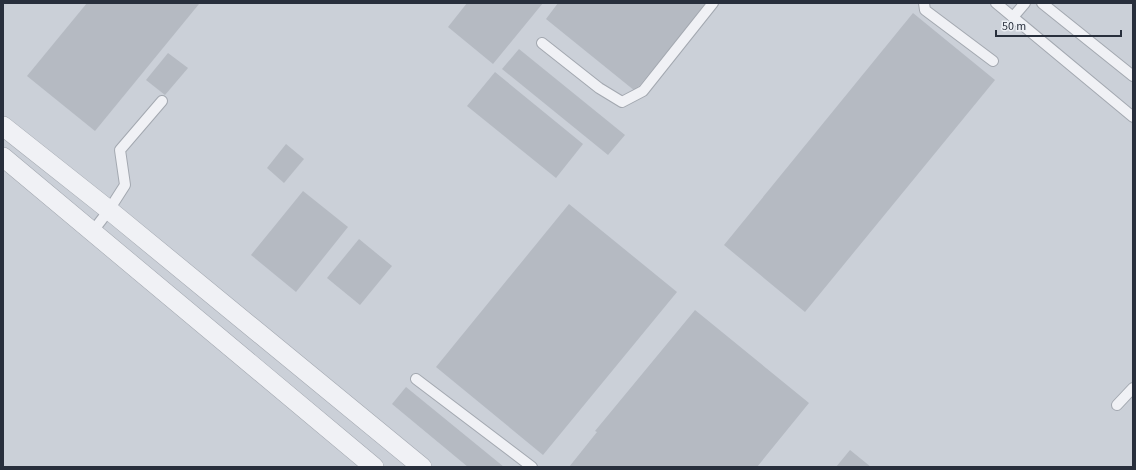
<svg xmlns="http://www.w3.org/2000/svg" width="1136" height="470" viewBox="0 0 1136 470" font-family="'Source Sans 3',sans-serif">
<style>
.built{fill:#cbd0d8}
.building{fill:#b5bac2}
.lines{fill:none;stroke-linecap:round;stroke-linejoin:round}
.service-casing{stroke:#a3a8b0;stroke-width:12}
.minor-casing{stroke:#a3a8b0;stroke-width:20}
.service{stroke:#f0f1f5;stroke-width:10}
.minor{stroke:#f0f1f5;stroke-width:19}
</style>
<rect width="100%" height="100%" fill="#dde1e6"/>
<!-- built -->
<rect class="built" x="3" y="3" width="1130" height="464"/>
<!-- building -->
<g class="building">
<polygon points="87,3 199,4 95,131 27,76"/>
<polygon points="467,3 543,3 493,64 448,27"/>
<polygon points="558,3 707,3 635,91 546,19"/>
<polygon points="913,13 995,80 805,312 724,245"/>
<polygon points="519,49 625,135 608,155 502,69"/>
<polygon points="168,53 188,68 165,95 146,80"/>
<polygon points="495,72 583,144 556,178 467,106"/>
<polygon points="286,144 304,159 284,183 267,168"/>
<polygon points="303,191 348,227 296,292 251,255"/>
<polygon points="569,204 677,292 543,455 436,367"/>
<polygon points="359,239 392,266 360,305 327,278"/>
<polygon points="695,310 809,403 757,467 569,467 597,432 595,431"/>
<polygon points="406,387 504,467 468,467 392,404"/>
<polygon points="850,450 871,467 836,467"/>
</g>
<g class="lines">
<defs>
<g id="service">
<polyline points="924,3 925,10 993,61"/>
<polyline points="996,3 1133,117"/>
<polyline points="1042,3 1133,76"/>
<polyline points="1013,17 1025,3"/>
<polyline points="542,43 599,88 622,102 643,91 713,3"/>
<polyline points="93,231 109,210 125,185 120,150 162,101"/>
<polyline points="416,379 532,467"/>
<polyline points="1117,405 1133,388"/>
</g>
<g id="minor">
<polyline points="3,126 109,210 422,467"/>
<polyline points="3,157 374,467"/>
</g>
</defs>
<!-- service casing -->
<use href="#service" class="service-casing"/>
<!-- minor casing -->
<use href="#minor" class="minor-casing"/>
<!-- service -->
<use href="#service" class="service"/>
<!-- minor -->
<use href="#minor" class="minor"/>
</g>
<!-- border -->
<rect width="1136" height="470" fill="none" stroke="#282f3c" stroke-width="8"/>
<!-- scale -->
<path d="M996 30v6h125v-6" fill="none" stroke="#282f3c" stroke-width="2"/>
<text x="1002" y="30" font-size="12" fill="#282f3c" stroke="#eceff4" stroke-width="3" paint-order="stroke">50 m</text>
</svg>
